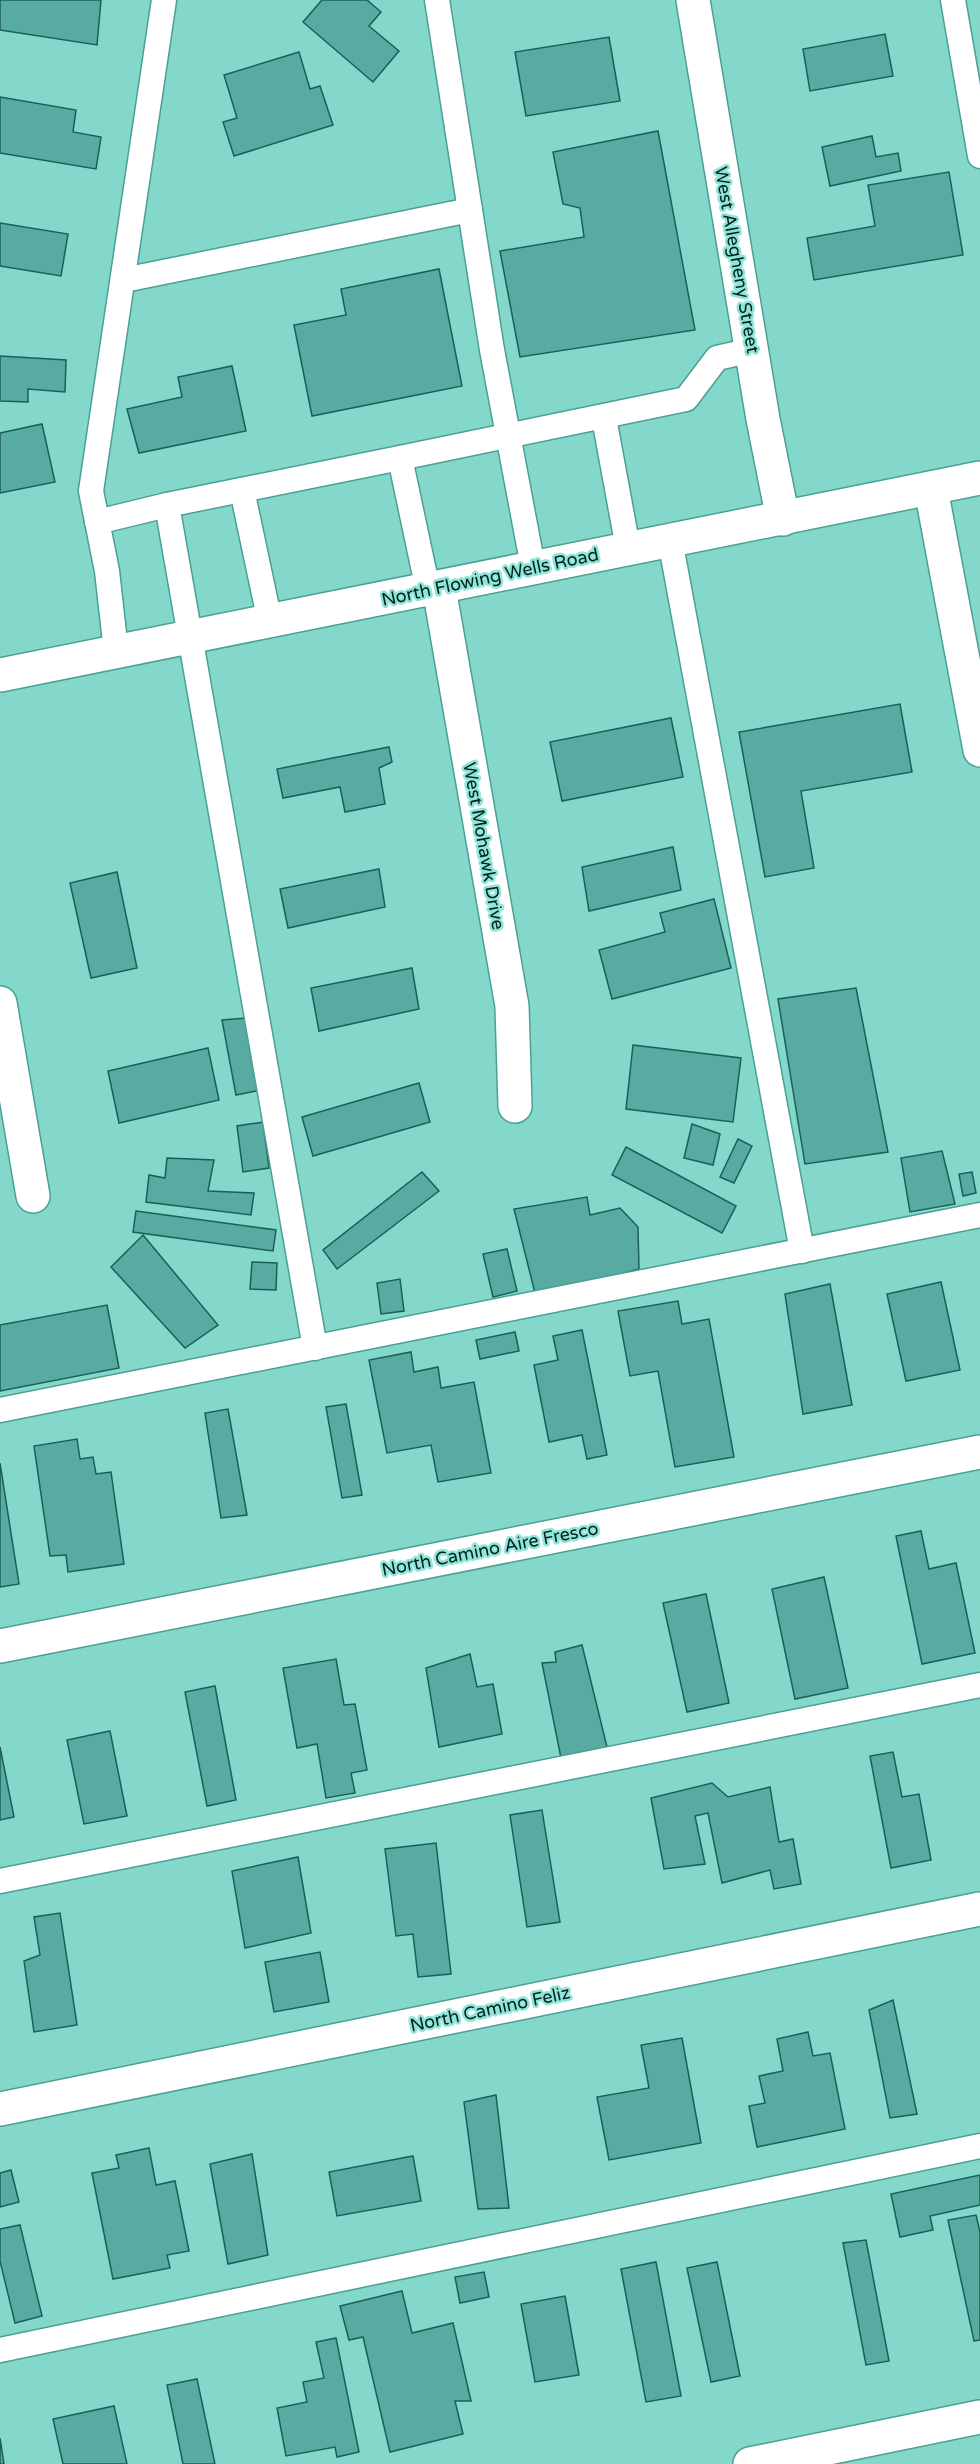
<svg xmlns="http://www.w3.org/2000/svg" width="980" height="2464" viewBox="0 0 980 2464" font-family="'Varela Round',sans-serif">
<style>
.building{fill:#57aba0;stroke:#1c5f58;stroke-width:1.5}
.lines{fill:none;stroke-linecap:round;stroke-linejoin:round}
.service-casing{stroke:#4ba095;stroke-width:27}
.minor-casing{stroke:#4ba095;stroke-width:36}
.primary-casing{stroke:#4ba095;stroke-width:36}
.service{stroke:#fff;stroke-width:24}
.minor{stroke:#fff;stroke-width:33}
.primary{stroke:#fff;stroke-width:33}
.labels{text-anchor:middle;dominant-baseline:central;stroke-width:5;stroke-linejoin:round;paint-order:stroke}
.street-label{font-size:18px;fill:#002420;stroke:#90e4d8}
</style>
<rect width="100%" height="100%" fill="#83d7cb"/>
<!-- building -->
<g class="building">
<polygon points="0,0 101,0 97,45 0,30"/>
<polygon points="322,0 367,0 381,12 369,26 399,51 373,82 303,22"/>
<polygon points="885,34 893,76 810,91 803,49"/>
<polygon points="609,37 620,101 526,116 515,52"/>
<polygon points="299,52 310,89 320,86 333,125 234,156 223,122 237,118 224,75"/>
<polygon points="0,97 76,110 73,132 101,137 96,169 0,153"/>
<polygon points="658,131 695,330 520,357 500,251 584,237 580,208 563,204 553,152"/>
<polygon points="872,136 876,157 898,153 901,171 830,186 822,147"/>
<polygon points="949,172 963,255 814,280 807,238 875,226 868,185"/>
<polygon points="0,223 68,234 61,276 0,266"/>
<polygon points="439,269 462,386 312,416 294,325 346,315 341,289"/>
<polygon points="0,356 66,360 65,392 28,389 28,402 0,401"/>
<polygon points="232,366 246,431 139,453 127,409 182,397 178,377"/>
<polygon points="42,424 55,482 0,493 0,433"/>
<polygon points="900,704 912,772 801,791 814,868 765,877 739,732"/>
<polygon points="671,718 683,777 562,801 550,742"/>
<polygon points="389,747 392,762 379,768 385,804 345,812 340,787 283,798 277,769"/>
<polygon points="673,847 681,890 589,911 582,867"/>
<polygon points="379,869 385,907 288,928 280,889"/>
<polygon points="117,872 137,968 91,978 70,883"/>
<polygon points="714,899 731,968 612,999 599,950 665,932 660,913"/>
<polygon points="412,968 419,1009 319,1031 311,988"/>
<polygon points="856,988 888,1152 805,1164 778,999"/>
<polygon points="246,1018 261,1090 236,1095 222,1020"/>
<polygon points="633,1045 741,1058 733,1122 626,1109"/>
<polygon points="208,1048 219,1100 119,1123 108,1071"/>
<polygon points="419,1083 430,1122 313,1156 302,1117"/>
<polygon points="263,1122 269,1168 243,1172 237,1126"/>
<polygon points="692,1124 720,1134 713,1165 684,1158"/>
<polygon points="738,1139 752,1146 734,1183 720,1177"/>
<polygon points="626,1147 736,1206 722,1233 612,1175"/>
<polygon points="942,1151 955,1204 910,1212 901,1158"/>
<polygon points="167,1158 214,1160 208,1191 254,1193 251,1215 146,1202 149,1175 165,1178"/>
<polygon points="422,1172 439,1191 337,1269 323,1250"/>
<polygon points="972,1172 976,1193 963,1196 959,1174"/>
<polygon points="587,1197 590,1215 620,1208 638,1227 639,1269 536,1297 514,1209"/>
<polygon points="136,1211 276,1230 273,1251 133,1232"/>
<polygon points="143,1235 218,1325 185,1348 111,1267"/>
<polygon points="507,1249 517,1291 493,1297 483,1254"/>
<polygon points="252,1262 277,1263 276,1290 250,1289"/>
<polygon points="400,1279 404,1311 381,1314 377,1283"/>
<polygon points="941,1282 960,1370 906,1381 887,1294"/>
<polygon points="830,1284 852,1405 803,1414 785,1294"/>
<polygon points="678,1301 682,1324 709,1319 734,1457 675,1467 658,1371 630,1376 618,1311"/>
<polygon points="107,1305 119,1368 0,1391 0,1325"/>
<polygon points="582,1330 607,1455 587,1459 582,1435 549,1442 534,1365 558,1360 553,1336"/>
<polygon points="515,1332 519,1351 480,1359 476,1340"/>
<polygon points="411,1352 414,1372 438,1367 441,1388 474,1382 491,1473 438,1482 431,1445 387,1453 369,1360"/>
<polygon points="346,1404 362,1495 342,1498 326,1407"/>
<polygon points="228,1409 247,1515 221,1518 205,1413"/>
<polygon points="77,1439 80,1459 93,1457 96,1474 111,1472 124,1564 68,1572 66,1555 50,1556 34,1446"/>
<polygon points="0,1463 19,1584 0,1587"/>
<polygon points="921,1531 929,1569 956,1563 975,1653 922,1664 896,1536"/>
<polygon points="824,1577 848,1688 795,1699 772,1589"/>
<polygon points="706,1594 729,1703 687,1712 663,1603"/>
<polygon points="582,1645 607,1747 561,1758 542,1663 556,1662 555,1652"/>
<polygon points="470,1654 477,1687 493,1684 502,1734 439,1747 426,1668"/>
<polygon points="336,1659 344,1705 355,1704 367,1770 351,1773 355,1793 326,1798 317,1744 297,1748 283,1668"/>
<polygon points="215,1686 236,1800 207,1806 185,1692"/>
<polygon points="110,1731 127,1816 84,1824 67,1740"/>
<polygon points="0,1747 14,1817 0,1820"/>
<polygon points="893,1752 902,1797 919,1794 931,1860 891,1868 870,1756"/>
<polygon points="712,1783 728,1797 770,1787 779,1842 793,1839 801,1884 774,1889 770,1870 722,1883 708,1813 695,1816 705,1864 664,1869 651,1798"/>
<polygon points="542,1810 560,1922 527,1927 510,1815"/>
<polygon points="436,1843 451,1974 418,1977 413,1934 396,1936 385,1849"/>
<polygon points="298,1857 311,1933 245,1948 232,1871"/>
<polygon points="60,1913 77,2025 34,2032 24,1961 40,1955 34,1917"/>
<polygon points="320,1952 329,2002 274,2012 265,1962"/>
<polygon points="893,2000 917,2114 890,2118 869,2010"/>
<polygon points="808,2032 813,2056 830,2053 845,2129 757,2147 749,2106 765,2103 759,2076 783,2071 777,2039"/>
<polygon points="682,2038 701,2143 609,2160 597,2097 649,2088 641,2045"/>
<polygon points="496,2095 509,2208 478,2209 464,2102"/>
<polygon points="149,2148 156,2185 175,2181 189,2251 167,2255 170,2268 113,2279 92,2173 119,2168 116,2155"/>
<polygon points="252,2154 268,2255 228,2264 210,2164"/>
<polygon points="413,2156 421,2201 337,2216 329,2172"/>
<polygon points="11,2170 19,2202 0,2207 0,2173"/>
<polygon points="980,2175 980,2205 930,2216 933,2230 900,2237 891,2194"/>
<polygon points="976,2215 980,2232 980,2340 974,2341 948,2220"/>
<polygon points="20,2225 42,2316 15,2323 0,2261 0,2229"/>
<polygon points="866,2240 889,2361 866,2365 843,2243"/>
<polygon points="656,2262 681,2396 646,2402 621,2269"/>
<polygon points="717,2262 740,2376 711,2382 687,2268"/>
<polygon points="484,2272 489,2297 460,2303 455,2277"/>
<polygon points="402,2291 412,2333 453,2323 471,2401 455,2401 463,2434 390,2452 363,2337 349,2340 340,2306"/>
<polygon points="565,2296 579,2375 535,2382 521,2304"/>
<polygon points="336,2338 359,2452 337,2457 335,2447 286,2456 277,2408 307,2402 303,2382 324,2378 316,2342"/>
<polygon points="197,2379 215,2464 183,2464 167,2385"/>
<polygon points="114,2406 127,2464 63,2464 53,2419"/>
<polygon points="0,2438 4,2464 0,2464"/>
</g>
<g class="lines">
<defs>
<g id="service">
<polyline points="437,0 492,350 533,567"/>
<polyline points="953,0 980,156"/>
<polyline points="124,280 470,210"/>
<polyline points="604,418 628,548"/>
<polyline points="400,458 686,399 717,358 752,350"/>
<polyline points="242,490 270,622"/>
<polyline points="97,522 167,505"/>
<polyline points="670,540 802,1251"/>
<polyline points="116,651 107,571 91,491 164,0"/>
<polyline points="315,1348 167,505 400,458 428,590"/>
<polyline points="0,1410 980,1215"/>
<polyline points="0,1881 980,1685"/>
<polyline points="0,2350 980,2146"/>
</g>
<g id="minor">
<polyline points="693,0 763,419 783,519"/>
<polyline points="931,489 980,750"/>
<polyline points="439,588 512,1006 515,1106"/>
<polyline points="0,1003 33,1196"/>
<polyline points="0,1646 980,1452"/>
<polyline points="0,2109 980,1909"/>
<polyline points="750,2464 980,2417"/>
</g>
<polyline id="primary" points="0,675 980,478"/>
</defs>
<!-- service casing -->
<use href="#service" class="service-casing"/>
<!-- minor casing -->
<use href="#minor" class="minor-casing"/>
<!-- primary casing -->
<use href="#primary" class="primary-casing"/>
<!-- service -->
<use href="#service" class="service"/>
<!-- minor -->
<use href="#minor" class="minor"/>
<!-- primary -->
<use href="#primary" class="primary"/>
</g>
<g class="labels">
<!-- street labels -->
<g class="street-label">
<text transform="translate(737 260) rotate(80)">West Allegheny Street</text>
<text transform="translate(490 577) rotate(-12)">North Flowing Wells Road</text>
<text transform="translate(484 846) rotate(80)">West Mohawk Drive</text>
<text transform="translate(490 1549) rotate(-11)">North Camino Aire Fresco</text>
<text transform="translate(490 2009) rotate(-12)">North Camino Feliz</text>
</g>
</g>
</svg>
